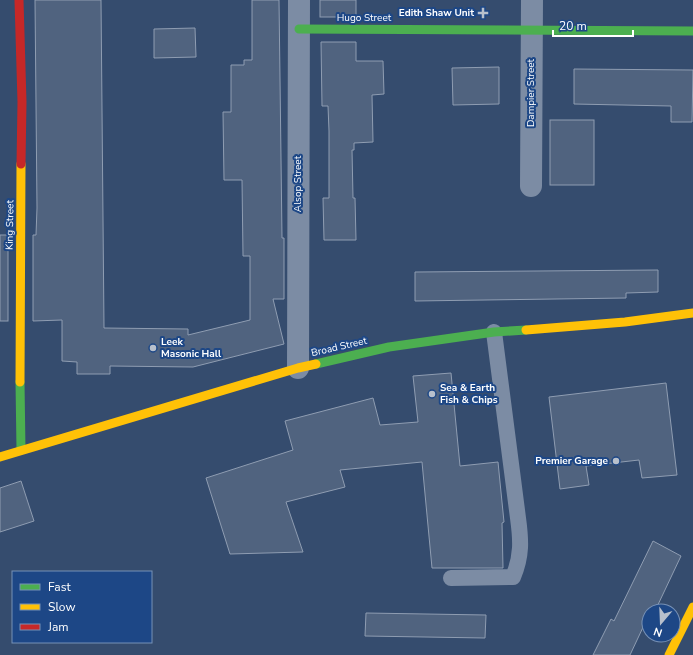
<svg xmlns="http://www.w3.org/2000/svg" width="693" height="655" viewBox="0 0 693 655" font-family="'Nunito Sans',sans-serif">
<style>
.building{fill:#50637f;stroke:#8f9db2}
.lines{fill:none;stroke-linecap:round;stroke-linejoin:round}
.lane{stroke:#7c8ca4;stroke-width:16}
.street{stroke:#7c8ca4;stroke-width:22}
.fast{stroke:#4caf50;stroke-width:9}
.slow{stroke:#ffc107;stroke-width:9}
.jam{stroke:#c62828;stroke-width:9}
.poi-dot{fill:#b8c0cc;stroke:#1d4786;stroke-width:1.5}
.labels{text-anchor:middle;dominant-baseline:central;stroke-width:4;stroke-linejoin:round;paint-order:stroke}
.poi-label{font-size:10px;font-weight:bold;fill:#fff;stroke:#1d4786;text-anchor:end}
.street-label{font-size:10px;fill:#fff;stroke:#1d4786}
</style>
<rect width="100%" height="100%" fill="#354c6e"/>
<!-- building -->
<g class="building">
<polygon points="35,0 101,0 104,328 188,329 188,335 250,320 250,256 243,256 242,180 224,180 223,112 231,112 231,65 244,65 244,60 252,60 252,0 279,0 282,238 284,238 284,299 273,299 284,344 193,367 110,366 110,374 77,374 77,362 62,361 62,320 33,321 33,235 36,235 37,208"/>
<rect x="320" y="0" width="36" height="17"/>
<polygon points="195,28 196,57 154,58 154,29"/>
<polygon points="321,42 356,42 356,61 383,61 384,94 372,95 373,142 354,143 354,150 352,150 353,198 355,198 356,240 324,240 323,198 329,198 329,131 328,106 322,106"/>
<polygon points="499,67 499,104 453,105 452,68"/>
<polygon points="574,69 693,70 692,122 671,122 671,106 574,104"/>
<rect x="550" y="120" width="44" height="65"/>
<rect x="0" y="235" width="8" height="86"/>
<polygon points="658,270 658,292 626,293 626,298 415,301 415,272"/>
<polygon points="451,373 460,466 498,462 504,522 502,523 503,568 432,568 422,462 340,470 345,487 286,502 303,552 230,554 206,478 293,450 285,421 373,398 380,425 418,422 413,376"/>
<polygon points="666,383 677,475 642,478 639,460 586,466 589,485 560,489 549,397"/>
<polygon points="21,481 34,521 0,532 0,488"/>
<polygon points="653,541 681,556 655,611 649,611 648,625 645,623 630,655 593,655 611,619 614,621"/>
<polygon points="366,613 486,615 485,638 365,636"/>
</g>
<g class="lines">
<!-- lane -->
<path class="lane" d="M451 578 513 577C522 556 521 540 518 518L494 332"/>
<!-- street -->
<g class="street">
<polyline points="531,186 532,0"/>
<polyline points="298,368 299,0"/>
</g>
<!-- fast -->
<g class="fast">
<polyline points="299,29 693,31"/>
<polyline points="316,364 389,347 494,332 526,330"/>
<polyline points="20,382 21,450"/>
</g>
<!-- slow -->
<g class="slow">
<polyline points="526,330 625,322 693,313"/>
<polyline points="20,382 21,164"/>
<polyline points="0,457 298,368 316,364"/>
<polyline points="669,655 693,607"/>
</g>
<!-- jam -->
<polyline class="jam" points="19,0 22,102 21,164"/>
</g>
<!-- markers -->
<g class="poi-dot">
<path d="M481 7h4v4h4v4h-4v4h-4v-4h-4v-4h4z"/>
<circle cx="153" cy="348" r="4"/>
<circle cx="432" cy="394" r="4"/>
<circle cx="616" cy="461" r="4"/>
</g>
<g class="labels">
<!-- poi labels -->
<g class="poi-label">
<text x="474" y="13">Edith Shaw Unit</text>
<text x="161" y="342" text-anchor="start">Leek<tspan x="161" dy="12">Masonic Hall</tspan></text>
<text x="440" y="388" text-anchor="start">Sea &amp; Earth<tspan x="440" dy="12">Fish &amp; Chips</tspan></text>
<text x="608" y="461">Premier Garage</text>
</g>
<!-- street labels -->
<g class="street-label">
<text x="364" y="18">Hugo Street</text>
<text transform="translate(531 93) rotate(-90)">Dampier Street</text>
<text transform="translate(298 184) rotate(-90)">Alsop Street</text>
<text transform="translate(10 225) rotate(-89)">King Street</text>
<text transform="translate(339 347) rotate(-13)">Broad Street</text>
</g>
</g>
<!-- legend -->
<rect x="12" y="571" width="140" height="72" fill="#1d4786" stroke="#7791b6"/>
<rect x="20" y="584" width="20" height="6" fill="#4caf50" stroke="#7791b6"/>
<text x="48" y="591" font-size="12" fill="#ffffff">Fast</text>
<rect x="20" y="604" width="20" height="6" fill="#ffc107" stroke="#7791b6"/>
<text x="48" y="611" font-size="12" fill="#ffffff">Slow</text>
<rect x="20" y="624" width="20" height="6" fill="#c62828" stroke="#7791b6"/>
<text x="48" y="631" font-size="12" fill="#ffffff">Jam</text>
<!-- north arrow -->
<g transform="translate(661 623) rotate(199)"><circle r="19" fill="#1d4786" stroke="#7791b6"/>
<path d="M0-3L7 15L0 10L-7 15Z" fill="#b8c0cc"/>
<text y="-6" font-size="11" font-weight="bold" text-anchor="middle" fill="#ffffff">N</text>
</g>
<!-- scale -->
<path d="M553 30v6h80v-6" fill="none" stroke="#ffffff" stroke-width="2"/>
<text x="559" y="30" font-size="12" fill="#ffffff" stroke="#1d4786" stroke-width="3" paint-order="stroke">20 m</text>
</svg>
